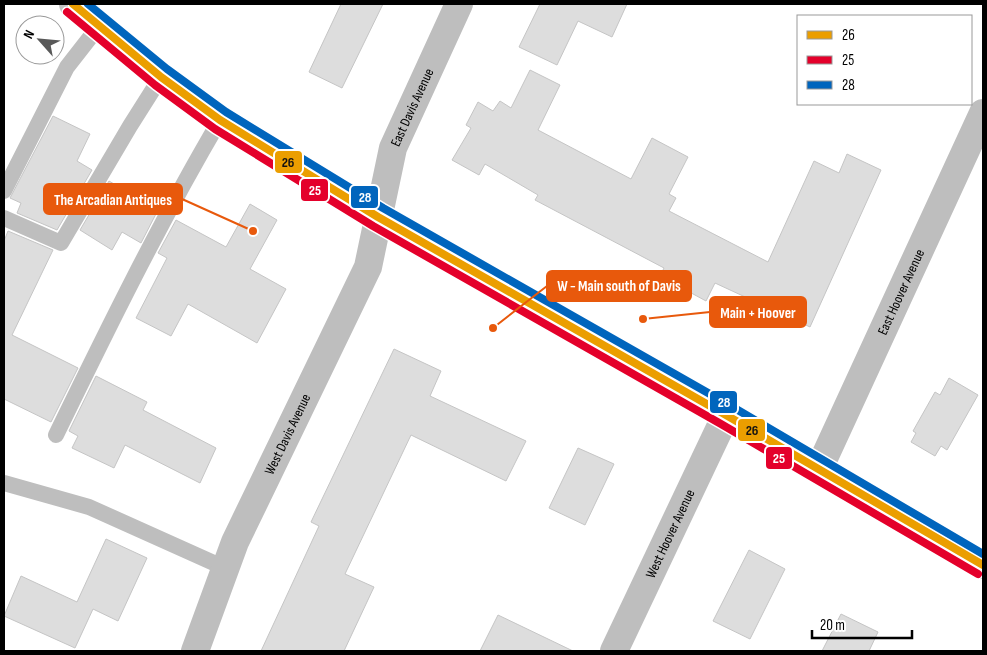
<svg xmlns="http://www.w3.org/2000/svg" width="987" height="655" viewBox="0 0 987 655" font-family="'Sofia Sans Condensed',sans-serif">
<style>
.building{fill:#ddd;stroke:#c5c5c5}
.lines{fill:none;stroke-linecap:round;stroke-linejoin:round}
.service{stroke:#bebebe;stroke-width:16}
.minor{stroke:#bebebe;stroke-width:28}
.tertiary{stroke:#bebebe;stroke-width:28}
.secondary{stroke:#c2c2c2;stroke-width:28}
.bus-1-casing{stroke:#fff;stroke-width:11}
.bus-2-casing{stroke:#fff;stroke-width:11}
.bus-3-casing{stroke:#fff;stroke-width:11}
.bus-1{stroke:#eb9e00;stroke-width:8}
.bus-2{stroke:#e4002b;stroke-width:8}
.bus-3{stroke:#0065bd;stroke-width:8}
.labels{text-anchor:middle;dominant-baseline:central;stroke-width:4;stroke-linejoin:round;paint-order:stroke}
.street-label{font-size:14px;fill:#000;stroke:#fff}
.leader{fill:none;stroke:#e8590c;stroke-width:2}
.callout-dot{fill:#e8590c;stroke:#fff;stroke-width:2}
.callout{fill:#e8590c;stroke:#e8590c;stroke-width:2}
.callout-label{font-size:15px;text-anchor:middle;font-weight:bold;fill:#fff}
.line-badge{stroke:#fff;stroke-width:2}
.badge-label{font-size:14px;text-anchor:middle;font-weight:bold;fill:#fff}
.pale-badge-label{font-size:14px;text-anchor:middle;font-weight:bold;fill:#111}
</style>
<rect width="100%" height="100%" fill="#fff"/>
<!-- building -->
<g class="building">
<polygon points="341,4 383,4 342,88 309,72"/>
<polygon points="540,4 627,4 612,37 578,21 557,65 519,47"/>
<polygon points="530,70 560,85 538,130 631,179 652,138 688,157 669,194 676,198 669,211 768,262 814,161 839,173 847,154 881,170 810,327 715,283 706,301 660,276 664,268 535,200 538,195 485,164 479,175 452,160 471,128 466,125 478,102 493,111 500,101 511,108"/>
<polygon points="53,116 90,134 77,161 92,170 57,230 17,213 21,203 10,198"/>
<polygon points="109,181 158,210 141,243 122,232 112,250 80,230"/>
<polygon points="250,204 277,220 250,269 286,289 257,343 188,304 171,336 136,318 167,258 158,253 176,220 226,247"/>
<polygon points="8,231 53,250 12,335 78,368 51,422 4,399 4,241"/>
<polygon points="394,349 441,371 430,396 526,441 506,481 411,435 345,574 374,587 344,651 261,651 319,526 311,522"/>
<polygon points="96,376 147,402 143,410 216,448 200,483 125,445 114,468 72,448 78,436 69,431"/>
<polygon points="949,378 978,395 947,450 941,446 935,456 911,442 916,433 913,431 935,392 940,395"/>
<polygon points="578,448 614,464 585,525 549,508"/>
<polygon points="106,539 147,558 118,621 93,609 75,648 4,616 21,576 77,602"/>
<polygon points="749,550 785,569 750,639 713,621"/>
<polygon points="841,614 878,632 869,651 822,651"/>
<polygon points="498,615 573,651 480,651"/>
</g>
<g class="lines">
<!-- service -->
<g class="service">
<polyline points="4,191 67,67 99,26"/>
<polyline points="4,218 61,243 130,126 161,77"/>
<path d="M56 435C108 328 160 222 220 120"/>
<polyline points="4,483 89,507 225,568"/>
</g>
<!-- minor -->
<g class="minor">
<path id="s1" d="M195 651 235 542 368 267 393 148 459 4"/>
<path id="s2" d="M614 651 726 415"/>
</g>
<!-- tertiary -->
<path class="tertiary" id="s3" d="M819 469 983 113"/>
<!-- secondary -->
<polyline class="secondary" points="73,4 161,77 220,120 378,217 726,415 983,565"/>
<defs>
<polyline id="bus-1" points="73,4 161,77 220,120 378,217 726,415 983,565"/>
<polyline id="bus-2" points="67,12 155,85 215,129 373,226 721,424 978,574"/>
<polyline id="bus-3" points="88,4 167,69 226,112 383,208 731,406 983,554"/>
</defs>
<!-- bus-1 casing -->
<use href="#bus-1" class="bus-1-casing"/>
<!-- bus-2 casing -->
<use href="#bus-2" class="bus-2-casing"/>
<!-- bus-3 casing -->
<use href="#bus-3" class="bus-3-casing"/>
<!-- bus-1 -->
<use href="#bus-1" class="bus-1"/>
<!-- bus-2 -->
<use href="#bus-2" class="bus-2"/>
<!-- bus-3 -->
<use href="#bus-3" class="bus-3"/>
</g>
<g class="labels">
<!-- street labels -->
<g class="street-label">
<text stroke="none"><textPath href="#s1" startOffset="588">East Davis Avenue</textPath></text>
<text stroke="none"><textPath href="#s3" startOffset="195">East Hoover Avenue</textPath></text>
<text stroke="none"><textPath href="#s1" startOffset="236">West Davis Avenue</textPath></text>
<text stroke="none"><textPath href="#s2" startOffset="130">West Hoover Avenue</textPath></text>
</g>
</g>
<!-- callouts -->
<path class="leader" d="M253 231L182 199M493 328L547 286M643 319L710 312"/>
<g class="callout-dot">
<circle cx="253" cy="231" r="5"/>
<circle cx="493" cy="328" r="5"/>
<circle cx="643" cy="319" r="5"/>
</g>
<g class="callout">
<rect x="44" y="184" width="138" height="30" rx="5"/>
<rect x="547" y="271" width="144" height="30" rx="5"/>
<rect x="710" y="297" width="96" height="30" rx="5"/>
</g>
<g class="callout-label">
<text x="113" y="205">The Arcadian Antiques</text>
<text x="619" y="291">W - Main south of Davis</text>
<text x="758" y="318">Main + Hoover</text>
</g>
<g class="line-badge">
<rect x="274" y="150" width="29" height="24" rx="5" fill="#eb9e00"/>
<rect x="300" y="178" width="29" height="24" rx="5" fill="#e4002b"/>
<rect x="350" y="185" width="29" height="24" rx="5" fill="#0065bd"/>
<rect x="709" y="390" width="29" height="24" rx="5" fill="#0065bd"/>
<rect x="737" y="418" width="29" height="24" rx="5" fill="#eb9e00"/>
<rect x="765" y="446" width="28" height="24" rx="5" fill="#e4002b"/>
</g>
<g class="badge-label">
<text x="315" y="195">25</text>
<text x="365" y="202">28</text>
<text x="724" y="407">28</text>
<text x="779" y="463">25</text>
</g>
<g class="pale-badge-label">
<text x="288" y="167">26</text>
<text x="752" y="435">26</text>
</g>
<!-- border -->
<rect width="987" height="655" fill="none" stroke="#000000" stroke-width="10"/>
<!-- legend -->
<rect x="797" y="15" width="175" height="90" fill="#ffffff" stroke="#999999"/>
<rect x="807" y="31" width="25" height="8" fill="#eb9e00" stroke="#999999"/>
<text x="842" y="40" font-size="15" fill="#000000">26</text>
<rect x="807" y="56" width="25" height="8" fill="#e4002b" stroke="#999999"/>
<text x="842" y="65" font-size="15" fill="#000000">25</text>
<rect x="807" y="81" width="25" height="8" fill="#0065bd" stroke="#999999"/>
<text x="842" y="90" font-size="15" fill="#000000">28</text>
<!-- north arrow -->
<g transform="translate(40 40) rotate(297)"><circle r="24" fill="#ffffff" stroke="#999999"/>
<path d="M0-4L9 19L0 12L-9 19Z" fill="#595959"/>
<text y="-8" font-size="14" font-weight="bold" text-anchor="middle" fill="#000000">N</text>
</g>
<!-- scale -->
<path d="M812 630v8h100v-8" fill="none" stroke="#000000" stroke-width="2.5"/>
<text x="820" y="630" font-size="15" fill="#000000" stroke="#ffffff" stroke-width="4" paint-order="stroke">20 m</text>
</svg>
